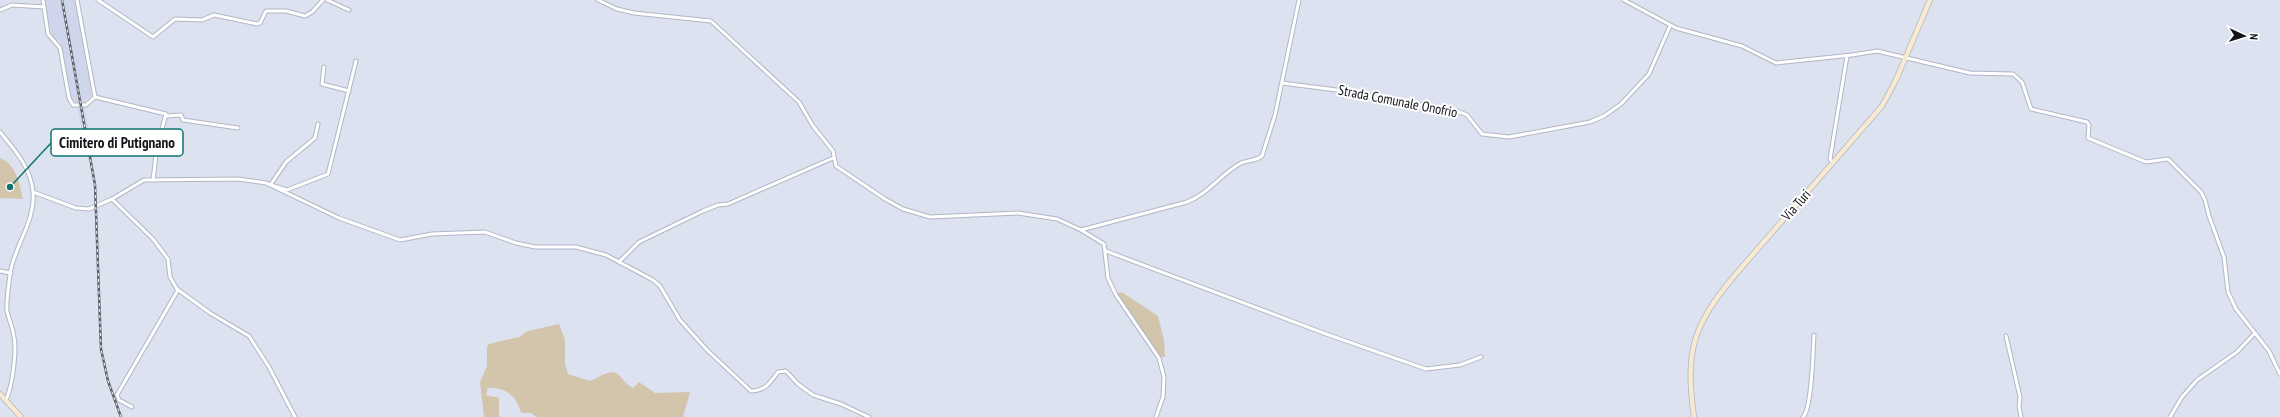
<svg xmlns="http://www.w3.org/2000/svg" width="2280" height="417" viewBox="0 0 2280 417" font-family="'PT Sans Narrow',sans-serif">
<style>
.built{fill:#cfd6ec}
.green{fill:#d2c5ab}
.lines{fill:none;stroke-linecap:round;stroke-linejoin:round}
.street-casing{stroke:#b1b6c4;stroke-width:5}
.secondary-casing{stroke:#b1b6c4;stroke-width:6}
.street{stroke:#fff;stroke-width:3}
.secondary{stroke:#f7ead0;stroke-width:4.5}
.rail-casing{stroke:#5d6069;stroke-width:2.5}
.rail{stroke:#fff;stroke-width:1;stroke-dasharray:3;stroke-linecap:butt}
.labels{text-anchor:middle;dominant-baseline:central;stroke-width:4;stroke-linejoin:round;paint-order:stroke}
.street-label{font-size:14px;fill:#101217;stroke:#fff}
.leader{fill:none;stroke:#0f766e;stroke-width:1.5}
.callout-dot{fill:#0f766e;stroke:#fff;stroke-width:1.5}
.callout{fill:#fff;stroke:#0f766e;stroke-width:1.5}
.callout-label{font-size:15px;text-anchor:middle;font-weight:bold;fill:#101217}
</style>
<rect width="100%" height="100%" fill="#dde2f1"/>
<!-- built -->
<polygon class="built" points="44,0 75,0 92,95 85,101 84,105 89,131 87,137 82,132 77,103 71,98 60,41 56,40 52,35"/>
<!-- green -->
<g class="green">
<path d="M0 158C17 165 19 183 23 199L0 198Z"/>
<polygon points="1115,292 1123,293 1158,316 1164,340 1165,357 1159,357 1154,347"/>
<path d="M559 324 565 340V363L568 374 590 381C598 378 612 367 619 375 625 382 625 383 633 388L639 382 655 393 690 392 683 417H537L531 413H521C517 396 505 387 488 388L486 395 499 398V417H484L480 382 487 366V347L489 344 519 337 528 331Z"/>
</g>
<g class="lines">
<defs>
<g id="street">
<polyline points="43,0 48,34 60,48 69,98 73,105 86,105 95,97 166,114 157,147 153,180"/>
<polyline points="77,0 95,97"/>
<polyline points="98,0 153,37 175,19 202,20 214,15 257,24 260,23 266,11 286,11 305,16 312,12 323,0"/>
<polyline points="327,0 349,10"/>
<path d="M598 0 617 9 634 13 711 21 799 102 813 126 833 151 836 166 885 199 903 209 930 217 1018 213 1057 219 1081 230 1187 202C1208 194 1221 174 1241 163 1248 160 1256 161 1262 156L1275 115 1299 0"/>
<polyline points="1624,0 1676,28 1742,46 1776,63 1852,55 1877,51 1970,73 2013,74 2022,82 2031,109 2087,122 2089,125 2088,138 2141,160 2146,162 2168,159 2201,192 2205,200 2209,216 2224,257 2228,292 2236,309 2269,351 2280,374"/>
<polyline points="0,10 12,5 44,7"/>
<polyline points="324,67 322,84 349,91"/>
<polyline points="1282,83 1360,93 1386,99 1457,111 1467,115 1482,134 1509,137 1590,122 1604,116 1621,104 1649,74 1670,26"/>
<polyline points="167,116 181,115 183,120 238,128"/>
<path d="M0 132C15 150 31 168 33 192 36 221 14 246 10 274 9 285 6 300 7 311 9 320 13 328 14 337 17 352 12 387 6 400"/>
<polyline points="1833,163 1830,159 1847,56"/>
<polyline points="268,184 287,190 328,174 356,61"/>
<polyline points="271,184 286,162 315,138 318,124"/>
<path d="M33 192 76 208 89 209 112 199 144 180 238 179 266 183 339 218 400 240 432 234 485 232 516 243 535 247H576L606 255 653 280 660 286 680 320 707 350 751 391C765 391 770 383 778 372L786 371 798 384 813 395 841 404 869 417"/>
<polyline points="112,199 153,239 168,259 170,277 177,289 210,313 249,336 269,367 295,417"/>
<polyline points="1081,230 1104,244 1108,278 1116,295 1159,358 1164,377 1163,397 1156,417"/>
<polyline points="1106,251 1326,334 1426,369 1460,365 1481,357"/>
<polyline points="619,262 639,242 703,211 718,205 728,204 833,158"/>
<polyline points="0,271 11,273"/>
<polyline points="2006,336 2020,397 2019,406 2021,417"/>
<polyline points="132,407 119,400 117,395 178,290"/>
<path d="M1803 417C1812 409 1813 350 1814 335"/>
<polyline points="2170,417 2182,397 2197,380 2237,352 2255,333"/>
</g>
<g id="secondary">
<polyline points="0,394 21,417"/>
<path d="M1694 417C1685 352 1692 326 1735 275L1882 106 1896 80 1930 0"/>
</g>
</defs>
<!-- street casing -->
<use href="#street" class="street-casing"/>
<!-- secondary casing -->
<use href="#secondary" class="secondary-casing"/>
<!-- street -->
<use href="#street" class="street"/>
<!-- secondary -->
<use href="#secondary" class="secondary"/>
<defs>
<polyline id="rail" points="62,0 95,185 101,349 108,381 121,417"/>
</defs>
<!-- rail casing -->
<use href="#rail" class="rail-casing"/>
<!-- rail -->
<use href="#rail" class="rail"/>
</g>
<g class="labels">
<!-- street labels -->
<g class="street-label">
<text transform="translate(1398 101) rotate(11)">Strada Comunale Onofrio</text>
<text transform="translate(1796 205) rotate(-49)">Via Turi</text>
</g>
</g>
<!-- callouts -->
<path class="leader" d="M10 187L51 143"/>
<circle class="callout-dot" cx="10" cy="187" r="4"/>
<rect class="callout" x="51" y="129" width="132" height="27" rx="4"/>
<g class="callout-label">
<text x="117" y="148">Cimitero di Putignano</text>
</g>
<!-- north arrow -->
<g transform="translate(2244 36) rotate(94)" stroke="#ffffff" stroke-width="3" paint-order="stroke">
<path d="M0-3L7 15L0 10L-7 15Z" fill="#101217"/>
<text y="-6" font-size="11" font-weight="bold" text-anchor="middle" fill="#101217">N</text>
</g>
</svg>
